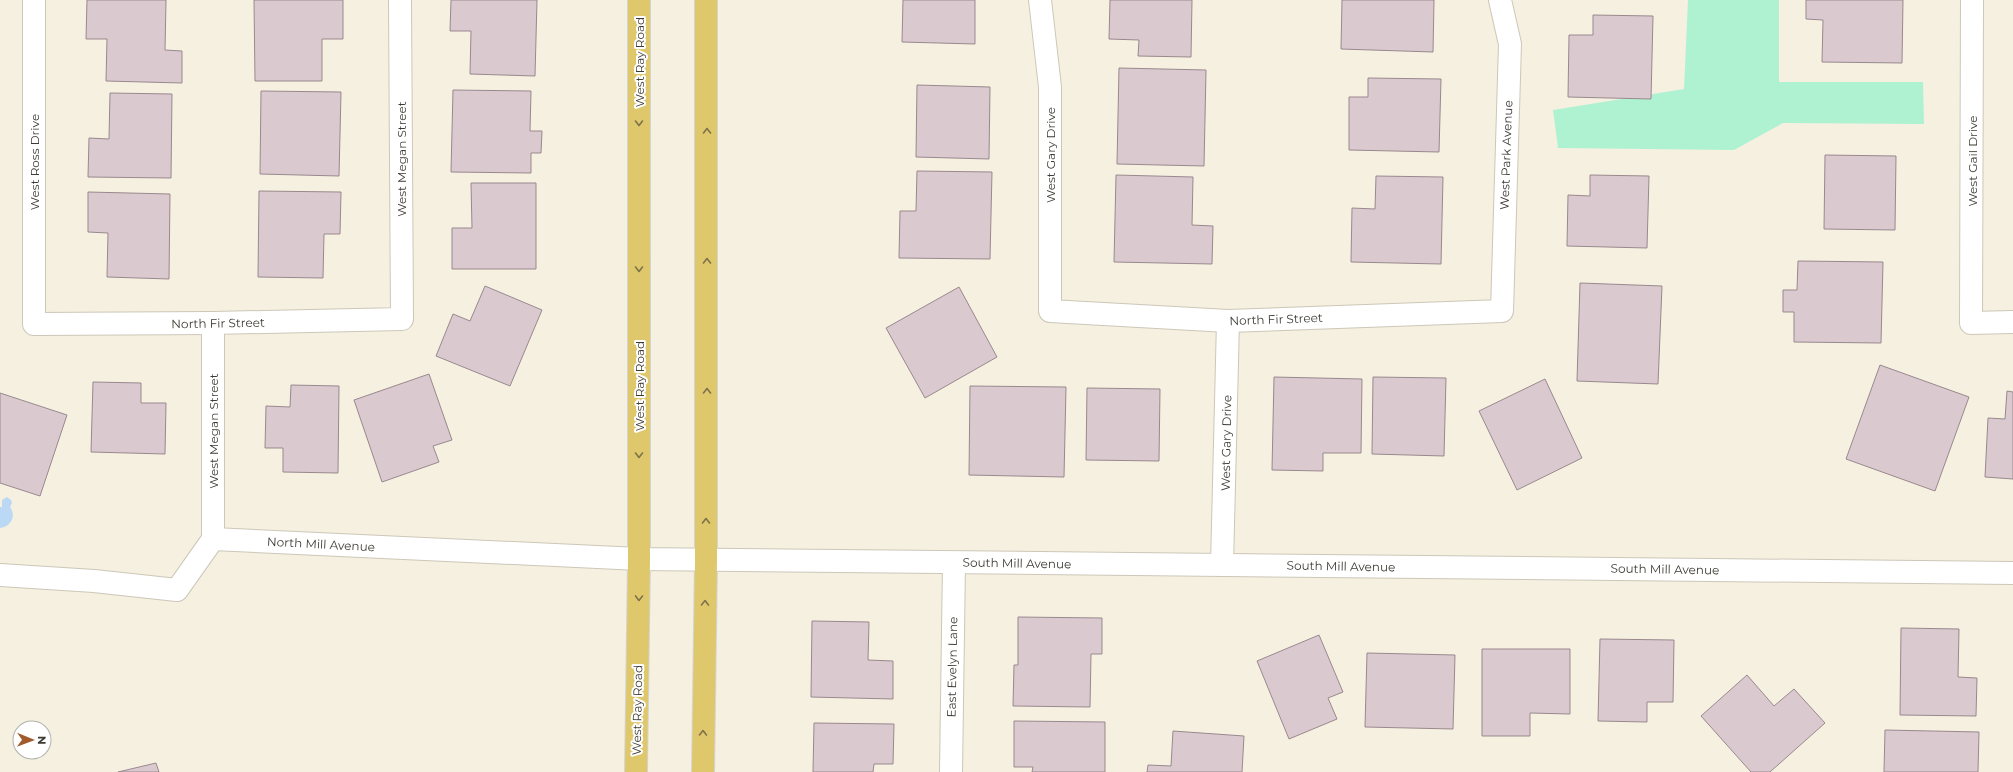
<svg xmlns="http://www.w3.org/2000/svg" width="2013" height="772" viewBox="0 0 2013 772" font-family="Montserrat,sans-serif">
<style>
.green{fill:#aff2d2}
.water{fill:#bbd8f4}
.building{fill:#dac9ce;stroke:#99898e}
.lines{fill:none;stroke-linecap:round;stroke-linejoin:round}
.minor-casing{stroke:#ccc7b8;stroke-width:24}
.major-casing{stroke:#d4d4d3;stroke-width:24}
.minor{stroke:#fff;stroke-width:22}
.major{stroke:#dfc86c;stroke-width:22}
.oneway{stroke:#7e734b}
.labels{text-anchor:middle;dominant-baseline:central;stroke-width:4;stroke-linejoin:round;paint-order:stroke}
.street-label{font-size:12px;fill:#3d3b35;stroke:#fff}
</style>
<rect width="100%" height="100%" fill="#f6f0e1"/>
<!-- green -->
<polygon class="green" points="1688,0 1779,0 1779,82 1923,82 1924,124 1783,123 1734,150 1558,148 1553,110 1684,89"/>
<!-- water -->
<path class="water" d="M7 497 11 500 12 503 10 507C17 517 10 527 0 528V507H2V500Z"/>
<!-- building -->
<g class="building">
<polygon points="87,0 166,0 165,50 182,51 182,83 106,81 107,39 86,39"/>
<polygon points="254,0 343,0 343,39 322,39 322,81 255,81"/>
<polygon points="451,0 537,0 535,76 470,74 471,31 450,31"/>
<polygon points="903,0 975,0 975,44 902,42"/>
<polygon points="1110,0 1192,0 1191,57 1138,56 1139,40 1109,39"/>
<polygon points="1342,0 1434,0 1433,52 1341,49"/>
<polygon points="1806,0 1903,0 1902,63 1822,62 1823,20 1806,19"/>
<polygon points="1593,15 1653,16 1651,99 1568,97 1569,35 1593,35"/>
<polygon points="1119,68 1206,70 1204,166 1117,164"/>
<polygon points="1368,78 1441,79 1439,152 1349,150 1349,97 1368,97"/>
<polygon points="917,85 990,87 989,159 916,157"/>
<polygon points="453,90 531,91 530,131 542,131 541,153 531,153 531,173 451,172"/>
<polygon points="261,91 341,92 339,176 260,174"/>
<polygon points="110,93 172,94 171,178 88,177 89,138 109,139"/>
<polygon points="1825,155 1896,156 1895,230 1824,229"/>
<polygon points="917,171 992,172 990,259 899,258 900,211 916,211"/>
<polygon points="1116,175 1193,177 1192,225 1213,226 1212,264 1114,262"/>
<polygon points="1590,175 1649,176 1647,248 1567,246 1568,195 1590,196"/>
<polygon points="1376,176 1443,177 1441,264 1351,262 1352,208 1375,209"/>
<polygon points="471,183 536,183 536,269 452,269 452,228 472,228"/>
<polygon points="259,191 341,192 340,234 324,234 323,278 258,277"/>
<polygon points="88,192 170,194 169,279 107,277 108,233 88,232"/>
<polygon points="1798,261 1883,262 1881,343 1794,342 1794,312 1783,312 1783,290 1797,290"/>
<polygon points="1580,283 1662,286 1658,384 1577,381"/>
<polygon points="485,286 542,310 510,386 436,356 453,314 470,321"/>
<polygon points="959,287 997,357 925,398 886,328"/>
<polygon points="1880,365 1969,397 1935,491 1846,459"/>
<polygon points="429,374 452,440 433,446 439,462 382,482 354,400"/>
<polygon points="1274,377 1362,379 1361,453 1323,453 1323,471 1272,470"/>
<polygon points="1373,377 1446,378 1444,456 1372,454"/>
<polygon points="1545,379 1582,458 1517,490 1479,411"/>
<polygon points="93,382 141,383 141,403 166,403 165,454 91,452"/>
<polygon points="291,385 339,386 338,473 283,472 283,448 265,448 266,406 290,407"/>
<polygon points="970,386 1066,387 1064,477 969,475"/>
<polygon points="1087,388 1160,389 1159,461 1086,460"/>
<polygon points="2007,391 2013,392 2013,479 1985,477 1988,418 2005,419"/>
<polygon points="0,393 67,415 40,496 0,483"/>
<polygon points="1018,617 1102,618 1102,654 1091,654 1090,707 1013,706 1014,665 1018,665"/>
<polygon points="812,621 869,622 868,660 893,661 893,699 811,697"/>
<polygon points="1901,628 1959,629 1958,677 1977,678 1976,716 1900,715"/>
<polygon points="1319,635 1343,692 1328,698 1337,719 1289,739 1257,661"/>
<polygon points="1600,639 1674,640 1673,702 1647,702 1647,722 1598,721"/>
<polygon points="1482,649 1570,649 1570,714 1530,713 1530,736 1482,736"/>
<polygon points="1367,653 1455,655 1453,729 1365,727"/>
<polygon points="1747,675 1774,706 1794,689 1825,723 1770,772 1751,772 1701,716"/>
<polygon points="1014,721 1105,722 1105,772 1032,772 1033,767 1014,767"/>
<polygon points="814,723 894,724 893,764 874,764 873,772 813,772"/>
<polygon points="1885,730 1979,732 1978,772 1884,772"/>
<polygon points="1173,731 1244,736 1242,772 1147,772 1148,765 1171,766"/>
<polygon points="156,763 159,772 118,772"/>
</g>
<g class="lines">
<defs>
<g id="minor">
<polyline points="34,0 34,324 213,323 402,319 400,0"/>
<polyline points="1040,0 1050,87 1050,311 1228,321 1502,311 1510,44 1500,0"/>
<polyline points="1972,0 1971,323 2013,322"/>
<polyline points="213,539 639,559 2013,573"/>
<polyline points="213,539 213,323"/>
<polyline points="1222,565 1228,321"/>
<polyline points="0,575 94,581 177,590 213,539"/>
<polyline points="951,772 954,563"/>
</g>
<g id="major">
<polyline points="636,772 639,559 639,0"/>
<polyline points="703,772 706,560 706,0"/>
</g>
</defs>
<!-- minor casing -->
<use href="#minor" class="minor-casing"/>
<!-- major casing -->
<use href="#major" class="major-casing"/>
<!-- minor -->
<use href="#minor" class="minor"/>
<!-- major -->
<use href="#major" class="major"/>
</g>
<!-- one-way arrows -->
<defs><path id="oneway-chevron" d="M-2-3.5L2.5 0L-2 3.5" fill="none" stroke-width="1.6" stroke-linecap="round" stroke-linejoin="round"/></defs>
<g class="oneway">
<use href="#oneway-chevron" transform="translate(639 123) rotate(90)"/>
<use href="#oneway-chevron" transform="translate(707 131) rotate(-90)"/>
<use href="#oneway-chevron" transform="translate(707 261) rotate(-90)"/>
<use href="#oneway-chevron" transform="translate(639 269) rotate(90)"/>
<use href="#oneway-chevron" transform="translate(707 391) rotate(-90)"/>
<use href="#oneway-chevron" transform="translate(639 455) rotate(90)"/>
<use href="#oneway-chevron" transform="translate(706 521) rotate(-90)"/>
<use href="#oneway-chevron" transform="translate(639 598) rotate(91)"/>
<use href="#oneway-chevron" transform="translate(705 603) rotate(-89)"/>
<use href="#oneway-chevron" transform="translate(703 733) rotate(-89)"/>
</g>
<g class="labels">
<!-- street labels -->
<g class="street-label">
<text transform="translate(639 62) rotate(-90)">West Ray Road</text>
<text transform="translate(1050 155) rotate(-90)">West Gary Drive</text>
<text transform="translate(1506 155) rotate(-88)">West Park Avenue</text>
<text transform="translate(401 159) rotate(-90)">West Megan Street</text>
<text transform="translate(1972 161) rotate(-90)">West Gail Drive</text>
<text transform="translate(34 162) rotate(-90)">West Ross Drive</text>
<text transform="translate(1276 319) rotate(-2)">North Fir Street</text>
<text transform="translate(218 323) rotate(-1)">North Fir Street</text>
<text transform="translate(639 386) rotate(-90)">West Ray Road</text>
<text transform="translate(213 431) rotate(-90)">West Megan Street</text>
<text transform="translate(1226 443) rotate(-89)">West Gary Drive</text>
<text transform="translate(321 544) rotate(3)">North Mill Avenue</text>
<text transform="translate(1017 563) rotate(1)">South Mill Avenue</text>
<text transform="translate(1341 566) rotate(1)">South Mill Avenue</text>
<text transform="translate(1665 569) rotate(1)">South Mill Avenue</text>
<text transform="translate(952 667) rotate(-89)">East Evelyn Lane</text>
<text transform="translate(637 710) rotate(-89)">West Ray Road</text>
</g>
</g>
<!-- north arrow -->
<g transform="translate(32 740) rotate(91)"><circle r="19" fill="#ffffff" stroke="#b1b1ae"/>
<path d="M0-3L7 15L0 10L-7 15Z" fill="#9f5b2c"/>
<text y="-6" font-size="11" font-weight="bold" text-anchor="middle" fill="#3d3b35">N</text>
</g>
</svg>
